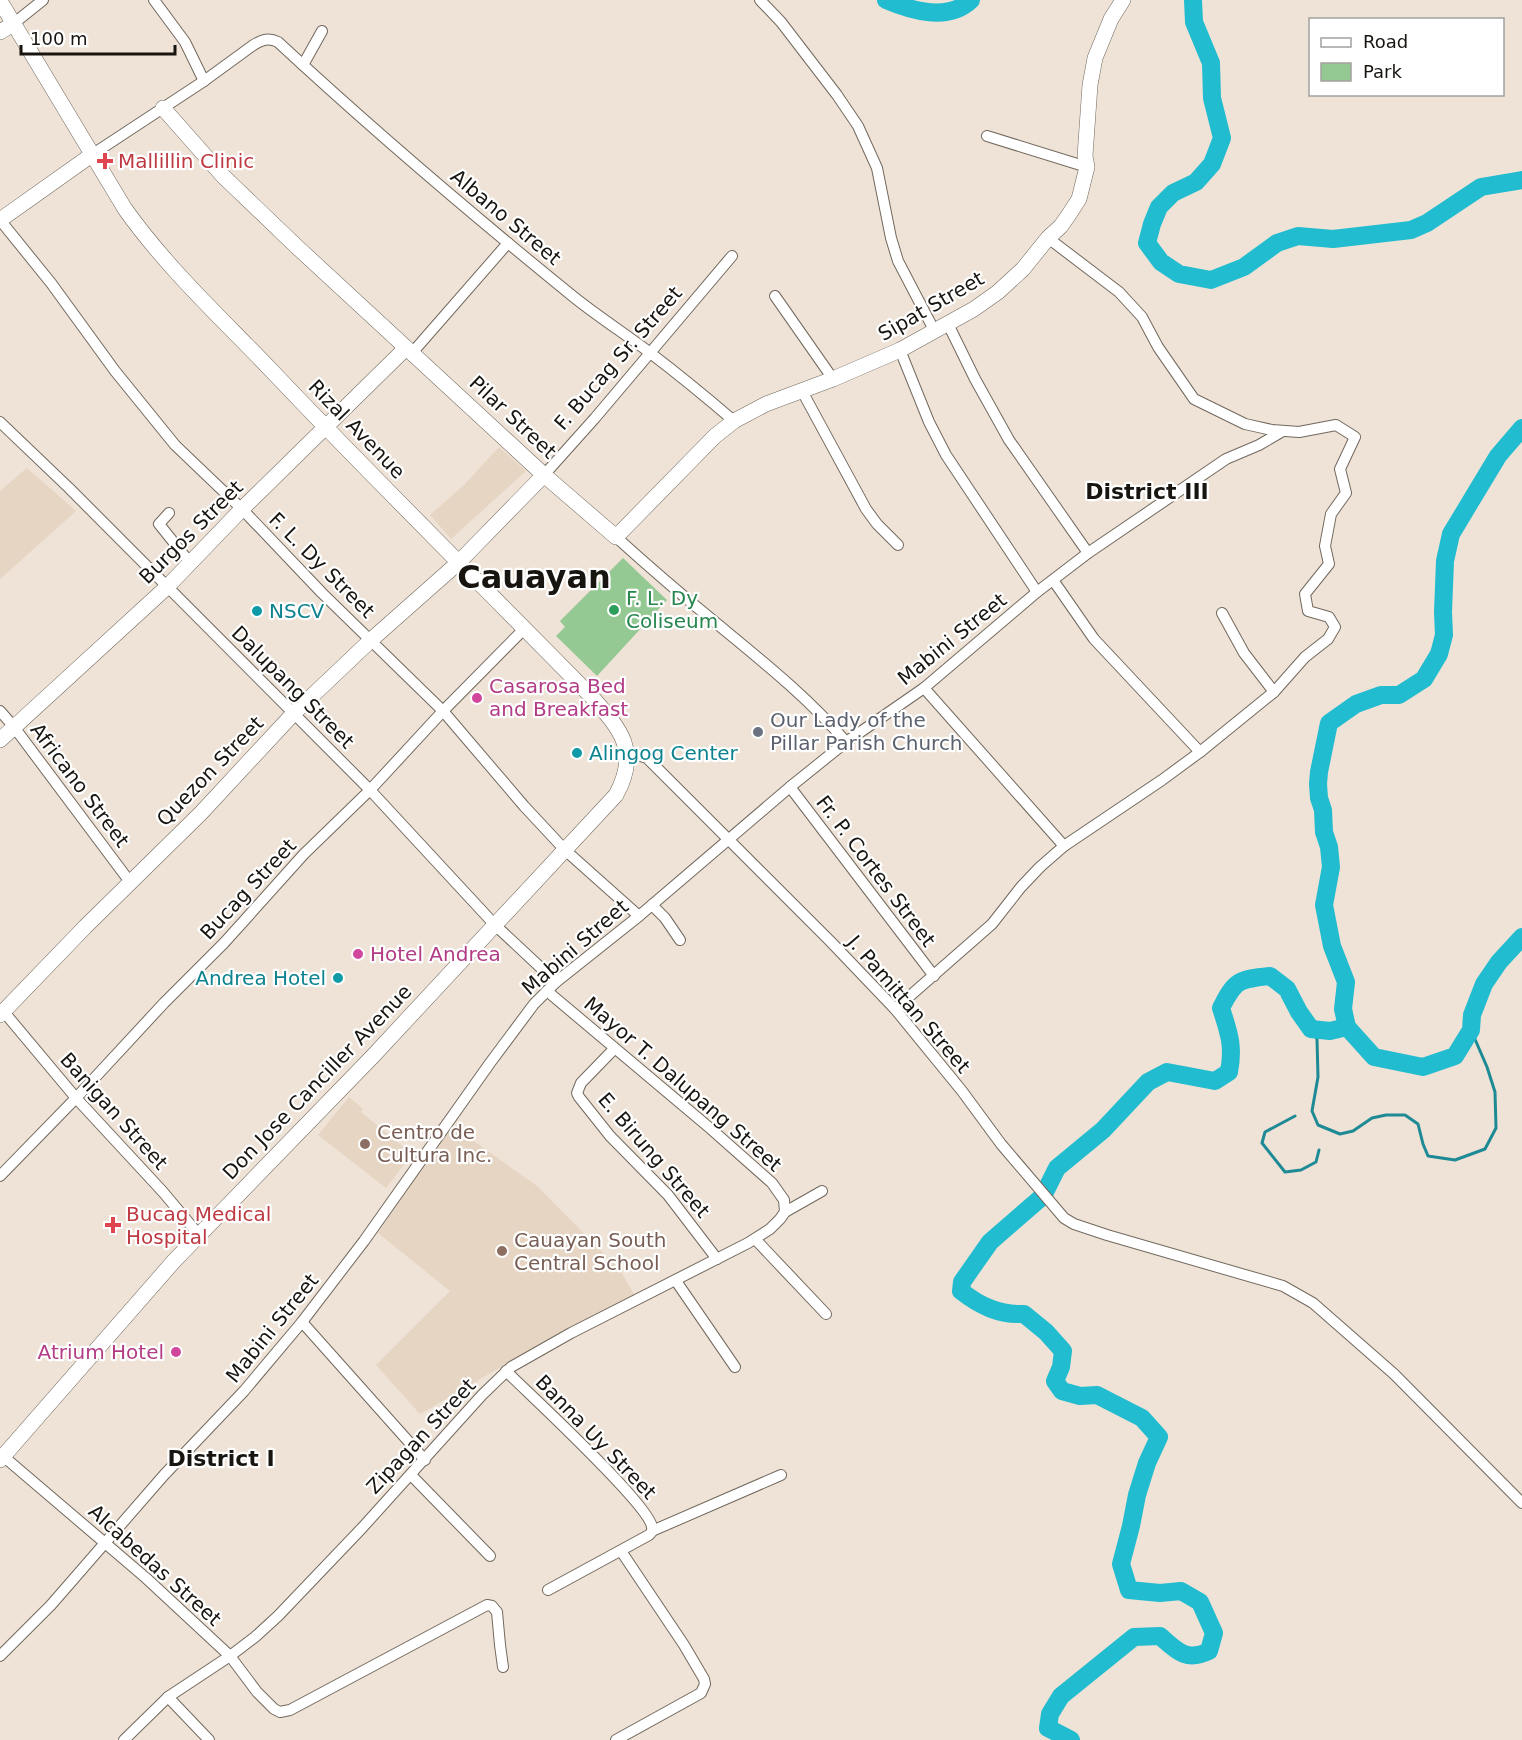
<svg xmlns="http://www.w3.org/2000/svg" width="1522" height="1740" viewBox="0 0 1522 1740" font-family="'DejaVu Sans',sans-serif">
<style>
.built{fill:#e6d5c3}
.green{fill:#95c994}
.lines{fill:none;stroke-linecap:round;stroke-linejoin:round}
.stream{stroke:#1e8a95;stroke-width:3}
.river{stroke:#21bccf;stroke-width:18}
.street-casing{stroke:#72685d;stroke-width:12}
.secondary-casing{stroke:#72685d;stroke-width:16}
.street{stroke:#fff;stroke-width:10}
.secondary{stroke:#fff;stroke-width:15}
.health-dot{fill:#e0444e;stroke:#fff;stroke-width:2}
.leisure-dot{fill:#2e9e5b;stroke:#fff;stroke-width:2}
.culture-dot{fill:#0f9aa8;stroke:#fff;stroke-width:2}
.hotel-dot{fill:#d1479c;stroke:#fff;stroke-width:2}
.worship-dot{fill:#6b7280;stroke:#fff;stroke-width:2}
.education-dot{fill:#8d6e63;stroke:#fff;stroke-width:2}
.labels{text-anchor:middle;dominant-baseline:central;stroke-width:4.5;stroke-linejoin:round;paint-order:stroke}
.health-label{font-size:20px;fill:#be3a42;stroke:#fff;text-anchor:start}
.street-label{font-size:20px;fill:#18140f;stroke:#fff}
.leisure-label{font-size:20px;fill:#27864d;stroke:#fff;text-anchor:start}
.culture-label{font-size:20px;fill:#0d838f;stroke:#fff;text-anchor:start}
.hotel-label{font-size:20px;fill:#b23c85;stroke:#fff;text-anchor:start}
.worship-label{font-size:20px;fill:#5b616d;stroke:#fff;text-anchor:start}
.education-label{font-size:20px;fill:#785e54;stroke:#fff;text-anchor:start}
.quarter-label{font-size:22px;font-weight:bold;fill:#18140f;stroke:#fff}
.town-label{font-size:32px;font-weight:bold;fill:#18140f;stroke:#fff}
</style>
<rect width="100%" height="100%" fill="#eee3d6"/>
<!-- built -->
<g class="built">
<polygon points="499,447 526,471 451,539 430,515 464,485"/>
<polygon points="27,468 76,511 0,579 0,491"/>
<polygon points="349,1097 363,1109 361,1112 412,1154 386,1188 318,1135"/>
<polygon points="451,1125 537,1186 620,1270 635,1296 530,1350 420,1414 376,1365 450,1291 378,1233"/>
</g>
<!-- green -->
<polygon class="green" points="623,558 667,600 597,676 556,636 565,627 560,621"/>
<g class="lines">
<!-- stream -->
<g class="stream">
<polyline points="1311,1029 1317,1039 1318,1077 1312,1111 1318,1125 1340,1134 1353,1131 1372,1118 1386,1115 1405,1115 1418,1124 1423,1144 1428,1156 1455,1160 1485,1149 1496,1128 1495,1092 1487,1067 1471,1030"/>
<polyline points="1295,1116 1265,1132 1262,1143 1285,1172 1301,1170 1316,1162 1319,1150"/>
</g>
<!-- river -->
<g class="river">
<path d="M886 0C912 11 948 22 971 0"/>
<polyline points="1193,0 1194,22 1211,63 1212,98 1222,138 1212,164 1196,182 1173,193 1159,207 1152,224 1147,243 1161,262 1179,274 1211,280 1244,267 1277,243 1298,236 1333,239 1411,230 1427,223 1481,187 1522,180"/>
<polyline points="1522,428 1498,456 1451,534 1445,561 1443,612 1444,635 1439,654 1424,679 1399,695 1381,695 1356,704 1329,723 1319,772 1318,784 1319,798 1323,810 1324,832 1329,847 1331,867 1324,905 1332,946 1346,982 1343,1009 1347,1027 1374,1057 1423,1067 1455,1056 1471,1030 1472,1015 1484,984 1499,962 1522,937"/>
<path d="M1071 1740 1048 1728 1050 1714 1061 1696 1134 1637 1160 1636C1177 1651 1186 1662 1209 1651L1214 1633 1200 1602 1181 1591 1160 1593 1129 1590 1121 1564 1131 1526 1137 1495 1147 1463 1159 1437 1142 1418 1097 1395 1080 1396 1062 1391 1055 1381 1061 1367 1063 1351 1046 1332 1024 1314C999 1315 980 1306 961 1291L962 1282 990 1242 1043 1196 1057 1168 1103 1130 1148 1082 1167 1072 1215 1081 1229 1072C1234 1046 1229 1033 1221 1008 1235 980 1239 979 1270 976L1287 989 1299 1012 1311 1029 1330 1031 1347 1027"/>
</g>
<defs>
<g id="street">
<polyline points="154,0 185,42 204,81"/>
<polyline points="760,0 781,22 837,95 858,126 877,168 891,238 898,261 934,330"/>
<polyline points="13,24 43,0"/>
<polyline points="303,65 322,31"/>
<polyline points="987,136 1087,167"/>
<path d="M93 154 204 81 252 46C261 40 268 37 278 42 374 131 474 216 575 298 599 317 625 334 649 352 678 374 706 397 734 421"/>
<polyline points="0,220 51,283 115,371 175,445 242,509 322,593 443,711 524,806 565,850 639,916"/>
<polyline points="775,296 833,379"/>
<polyline points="948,324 975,379 1009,440 1088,553"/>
<polyline points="900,350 929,422 946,455 1037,592"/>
<polyline points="412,353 508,243"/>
<polyline points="802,391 866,509 877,524 898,545"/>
<polyline points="0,422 69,488 370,790 495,925 556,982"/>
<polyline points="544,475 595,418 732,256"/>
<polyline points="169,513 159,524 191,564"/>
<path d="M616 537C647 565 678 592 710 618 757 657 807 696 846 742"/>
<polyline points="1053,580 1094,639 1200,752"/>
<polyline points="1222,613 1244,653 1274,692"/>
<polyline points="924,688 1064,846"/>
<polyline points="0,711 14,727 130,882"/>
<polyline points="627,755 638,755 647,758 831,942 895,1009 962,1091 1001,1144 1064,1218 1074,1224 1107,1235 1283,1286 1313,1303 1394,1374 1522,1503"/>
<polyline points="790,787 934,976"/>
<polyline points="652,905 665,918 680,940"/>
<polyline points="547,991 711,1129 772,1183 784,1200 785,1212"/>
<polyline points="895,1009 992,924 1021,887 1040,867 1064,846 1162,780 1200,752 1274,692 1305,657 1328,639 1335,627 1329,617 1308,611 1305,594 1329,564 1325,546 1331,514 1346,493 1340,469 1355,437 1336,425 1299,432 1272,430 1245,424 1194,399 1158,347 1142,317 1119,292 1048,238"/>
<polyline points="4,1012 76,1098 163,1192 199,1235"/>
<polyline points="614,1049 581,1083 577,1093 579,1097 610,1136 668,1195 717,1259"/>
<polyline points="0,1176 76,1098 164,1003 224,943 304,854 370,790 443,711 525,628"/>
<polyline points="755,1239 826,1314"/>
<polyline points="676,1281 735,1367"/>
<polyline points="302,1322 425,1460"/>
<path d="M506 1371C529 1394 649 1504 652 1527 653 1531 652 1532 649 1535L548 1590"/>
<polyline points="3,1456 146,1578 230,1656 257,1692 274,1709 280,1712 290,1710 487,1605 492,1606 497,1612 500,1645 503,1667"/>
<polyline points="411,1475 490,1556"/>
<polyline points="652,1531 781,1475"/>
<polyline points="0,1656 51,1605 164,1475 244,1391 302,1322 364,1241 490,1063 534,1004 556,982 639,916 790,787 846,742 924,688 1037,592 1088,553 1226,459 1259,445 1283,431"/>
<polyline points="168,1697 209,1740"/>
<polyline points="124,1740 168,1697 230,1656 255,1637 278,1616 362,1528 482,1395 511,1367 571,1333 748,1243 770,1229 780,1219 785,1212 822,1191"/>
<polyline points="616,1740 701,1693 705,1684 704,1679 684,1645 621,1551"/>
</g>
<g id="secondary">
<path d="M0 1 125 209C167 268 221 318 271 370 376 481 485 588 592 697 621 730 640 751 616 795L373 1056 174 1261 0 1460"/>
<polyline points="0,32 13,24"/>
<polyline points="163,108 223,176 296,246 544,475 616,537 715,436 734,421 766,404 833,379 900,350 974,309 998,292 1023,269 1048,238 1061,226 1070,213 1079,199 1087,167 1085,156 1090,85 1095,58 1111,19 1123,0"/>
<polyline points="0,220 93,154"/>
<polyline points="0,740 167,587 242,509 406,348"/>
<polyline points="0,1015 85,927 201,813 293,714 371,640 458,563 544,475"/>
</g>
</defs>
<!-- street casing -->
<use href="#street" class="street-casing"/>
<!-- secondary casing -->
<use href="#secondary" class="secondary-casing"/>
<!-- street -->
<use href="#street" class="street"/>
<!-- secondary -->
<use href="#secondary" class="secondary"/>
</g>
<!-- markers -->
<g class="health-dot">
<path d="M102 152h6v6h6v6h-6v6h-6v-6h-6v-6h6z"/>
<path d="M110 1216h6v6h6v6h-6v6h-6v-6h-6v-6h6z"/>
</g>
<circle class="leisure-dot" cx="614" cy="610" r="6"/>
<g class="culture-dot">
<circle cx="257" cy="611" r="6"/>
<circle cx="577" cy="753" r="6"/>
<circle cx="338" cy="978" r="6"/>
</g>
<g class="hotel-dot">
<circle cx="477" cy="698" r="6"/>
<circle cx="358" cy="954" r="6"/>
<circle cx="176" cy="1352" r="6"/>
</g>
<circle class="worship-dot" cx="758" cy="732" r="6"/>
<g class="education-dot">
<circle cx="365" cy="1144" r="6"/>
<circle cx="502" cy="1251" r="6"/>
</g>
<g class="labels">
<!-- health labels -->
<g class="health-label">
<text x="118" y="161">Mallillin Clinic</text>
<text x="126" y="1214">Bucag Medical<tspan x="126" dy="23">Hospital</tspan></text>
</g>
<!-- street labels -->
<g class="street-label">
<text transform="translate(506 217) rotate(40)">Albano Street</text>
<text transform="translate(931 306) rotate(-30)">Sipat Street</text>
<text transform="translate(618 358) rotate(-49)">F. Bucag Sr. Street</text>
<text transform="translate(513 417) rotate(43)">Pilar Street</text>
<text transform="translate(357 429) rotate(46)">Rizal Avenue</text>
<text transform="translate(191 532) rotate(-45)">Burgos Street</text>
<text transform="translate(322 565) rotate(45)">F. L. Dy Street</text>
<text transform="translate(952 639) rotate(-39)">Mabini Street</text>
<text transform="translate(293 687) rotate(45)">Dalupang Street</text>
<text transform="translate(210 771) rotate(-46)">Quezon Street</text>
<text transform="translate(80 785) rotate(53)">Africano Street</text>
<text transform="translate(876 871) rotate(53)">Fr. P. Cortes Street</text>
<text transform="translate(248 889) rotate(-47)">Bucag Street</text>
<text transform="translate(575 947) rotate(-41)">Mabini Street</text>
<text transform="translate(909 1004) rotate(49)">J. Pamittan Street</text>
<text transform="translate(317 1082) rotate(-46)">Don Jose Canciller Avenue</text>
<text transform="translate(683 1084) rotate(41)">Mayor T. Dalupang Street</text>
<text transform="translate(114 1111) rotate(48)">Banigan Street</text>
<text transform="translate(654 1155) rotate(49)">E. Birung Street</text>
<text transform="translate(272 1328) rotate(-51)">Mabini Street</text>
<text transform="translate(421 1436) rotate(-47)">Zipagan Street</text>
<text transform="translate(596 1437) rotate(46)">Banna Uy Street</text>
<text transform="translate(155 1565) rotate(42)">Alcabedas Street</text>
</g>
<!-- leisure labels -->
<g class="leisure-label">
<text x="626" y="598">F. L. Dy<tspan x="626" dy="23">Coliseum</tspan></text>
</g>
<!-- culture labels -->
<g class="culture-label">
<text x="269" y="611">NSCV</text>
<text x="589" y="753">Alingog Center</text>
<text x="326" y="978" text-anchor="end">Andrea Hotel</text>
</g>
<!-- hotel labels -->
<g class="hotel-label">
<text x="489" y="686">Casarosa Bed<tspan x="489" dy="23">and Breakfast</tspan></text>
<text x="370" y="954">Hotel Andrea</text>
<text x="164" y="1352" text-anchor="end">Atrium Hotel</text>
</g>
<!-- worship labels -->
<g class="worship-label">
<text x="770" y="720">Our Lady of the<tspan x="770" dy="23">Pillar Parish Church</tspan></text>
</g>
<!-- education labels -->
<g class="education-label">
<text x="377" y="1132">Centro de<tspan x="377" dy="23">Cultura Inc.</tspan></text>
<text x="514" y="1240">Cauayan South<tspan x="514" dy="23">Central School</tspan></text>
</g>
<!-- quarter labels -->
<g class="quarter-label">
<text x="1147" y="491">District III</text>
<text x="221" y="1458">District I</text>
</g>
<!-- town labels -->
<g class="town-label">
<text x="534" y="577">Cauayan</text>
</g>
</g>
<!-- legend -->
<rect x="1309" y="18" width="195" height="78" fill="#ffffff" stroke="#a3a19f" stroke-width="1.5"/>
<rect x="1321" y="38" width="30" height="9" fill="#ffffff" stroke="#a3a19f" stroke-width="1.5"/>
<text x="1363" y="48" font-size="18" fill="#18140f">Road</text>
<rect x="1321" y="63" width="30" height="18" fill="#95c994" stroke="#a3a19f" stroke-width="1.5"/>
<text x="1363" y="78" font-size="18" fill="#18140f">Park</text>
<!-- scale -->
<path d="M21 45v9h154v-9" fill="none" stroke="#18140f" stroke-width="3"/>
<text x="30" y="45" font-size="18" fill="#18140f" stroke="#ffffff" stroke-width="4.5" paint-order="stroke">100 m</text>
</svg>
